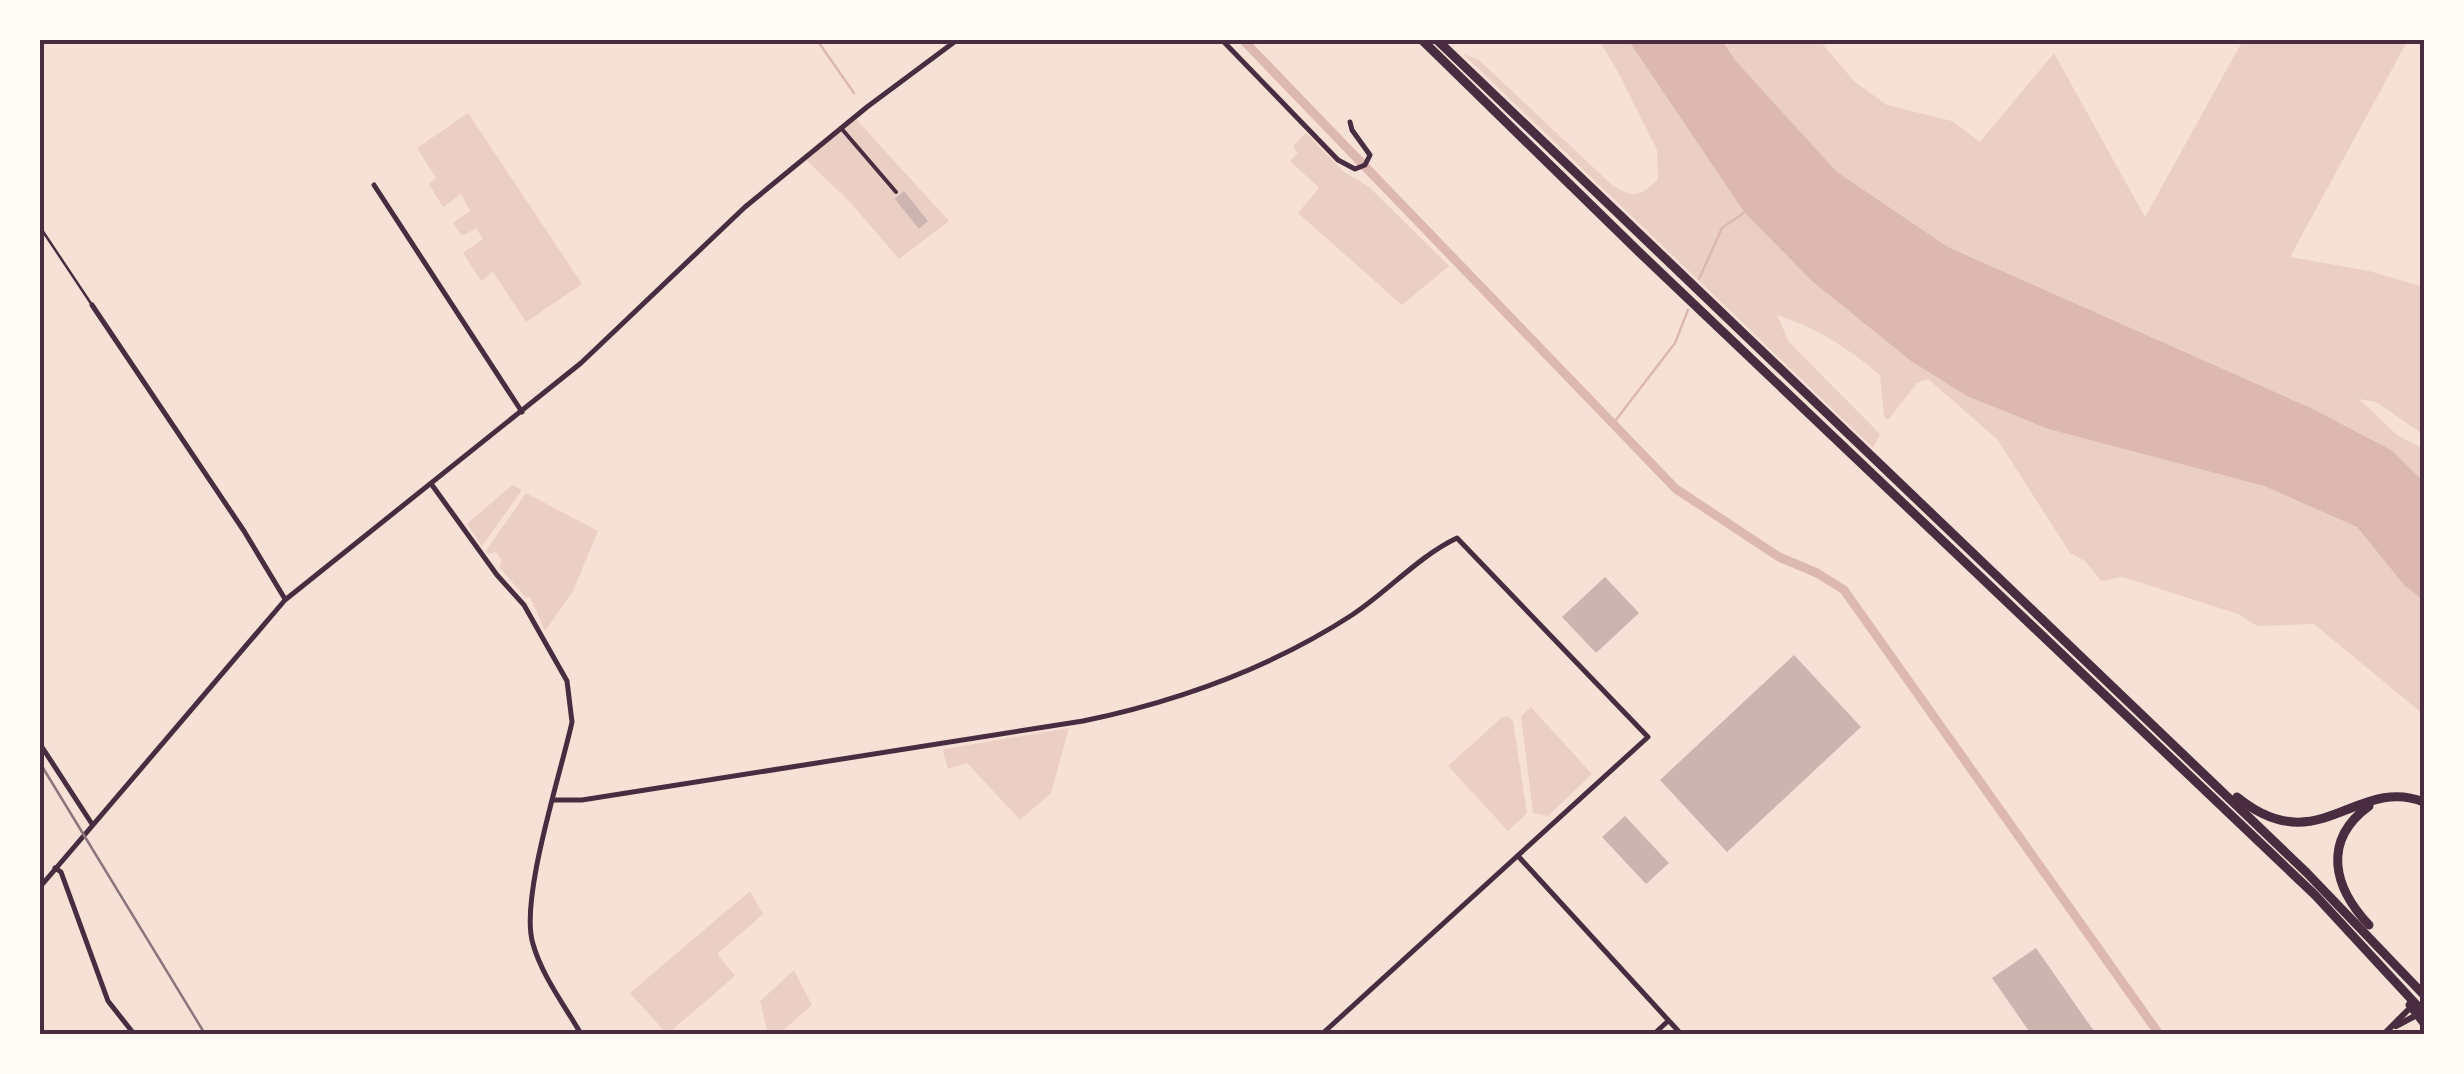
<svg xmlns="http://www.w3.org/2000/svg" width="2464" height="1074" viewBox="0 0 2464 1074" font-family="'Open Sans',sans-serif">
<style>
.green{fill:#ebcfc5}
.water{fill:#dcb8b0}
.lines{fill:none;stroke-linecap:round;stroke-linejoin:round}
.stream{stroke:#dcb8b0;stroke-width:2.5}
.canal{stroke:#dcb8b0;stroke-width:9}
.building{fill:#ccb4b1}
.service{stroke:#4a2c40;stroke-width:2.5}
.pedestrian{stroke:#4a2c40;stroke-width:4}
.minor{stroke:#4a2c40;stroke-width:5}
.tertiary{stroke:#4a2c40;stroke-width:6}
.trunk{stroke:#4a2c40;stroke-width:9}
.rail{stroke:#8f747c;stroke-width:2.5}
.neatline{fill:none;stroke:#4a2c40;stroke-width:4}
</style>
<rect width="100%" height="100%" fill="#f7e1d7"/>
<!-- green -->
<g class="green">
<path d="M1599 40H1628L1744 212 1967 396 2048 429 2264 486 2357 527 2404 585 2424 601V715L2314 624 2257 626 2238 614 2123 577 2101 581 2085 561 2070 553 1997 439 1928 379 1917 383 1888 420 1884 416 1880 375C1848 348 1817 328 1777 315L1789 342 1880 434 1873 448 1463 54 1479 60 1612 185C1636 199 1637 197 1658 180L1657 150 1618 72Z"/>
<polygon points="1722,40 1819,40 1855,82 1887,105 1952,121 1980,142 2054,53 2145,217 2243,40 2408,40 2290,257 2369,271 2424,287 2424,435 2376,402 2359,399 2397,435 2424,449 2424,482 2393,451 2311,408 1948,247 1837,172 1735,60"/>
<polygon points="468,113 582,284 526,322 493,272 481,281 463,253 483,239 476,228 462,236 453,223 470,211 461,194 443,207 429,184 436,178 417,148"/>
<polygon points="854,117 949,221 899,259 849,201 804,158"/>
<polygon points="1306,133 1344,172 1369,187 1449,266 1402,305 1298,213 1319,188 1290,161 1298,153 1293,146"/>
<polygon points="512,485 522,490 482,546 467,524"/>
<polygon points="526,493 598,531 573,591 545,631 530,597 526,598 499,567 502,560 496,552 488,554 486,551"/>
<polygon points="1531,707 1592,774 1548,816 1533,813 1521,716"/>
<polygon points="1508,716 1513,721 1527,813 1508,831 1448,766 1501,718"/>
<polygon points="1069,728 1051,793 1020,820 967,763 948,769 943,752 944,749"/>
<polygon points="750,891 763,914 717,954 735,976 667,1034 630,993"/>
<polygon points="794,970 812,1005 779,1034 768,1034 760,1001"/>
</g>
<!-- water -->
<polygon class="water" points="1628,40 1722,40 1735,60 1837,172 1948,247 2311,408 2393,451 2424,482 2424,601 2404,585 2357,527 2264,486 2048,429 1967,396 1911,361 1812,281 1744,212"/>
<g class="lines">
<!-- stream -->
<g class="stream">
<polyline points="817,40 854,93"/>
<polyline points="1699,279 1722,228 1745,212"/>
<polyline points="1612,425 1675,343 1688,310"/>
</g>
<!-- canal -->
<polyline class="canal" points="1243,40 1676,489 1779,557 1817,573 1844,590 2159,1034"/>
</g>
<!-- building -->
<g class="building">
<polygon points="904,191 928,221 919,229 895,199"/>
<polygon points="1605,577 1639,613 1596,653 1562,617"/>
<polygon points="1794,655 1861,727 1727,852 1660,780"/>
<polygon points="1625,816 1669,863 1646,884 1602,837"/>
<polygon points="2036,948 2096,1034 2031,1034 1992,978"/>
</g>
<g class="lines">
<!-- service -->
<polyline class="service" points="40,227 92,305"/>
<!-- pedestrian -->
<polyline class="pedestrian" points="841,128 896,192"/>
<!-- minor -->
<g class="minor">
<polyline points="1222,40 1338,160 1355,169 1365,165 1370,155 1352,130 1350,122"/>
<polyline points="374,185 522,412"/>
<polyline points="92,305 244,531 285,599"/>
<path d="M432 485 497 575 524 605 567 681 572 722C561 773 519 900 533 944 542 976 565 1006 581 1034"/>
<polyline points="40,744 92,824"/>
<path d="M553 800H582L1083 721C1179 701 1269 669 1352 615 1387 592 1419 556 1457 538L1648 737 1322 1034"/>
<polyline points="1518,856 1681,1034"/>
<polyline points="55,868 61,872 108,1001 134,1034"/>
<polyline points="40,887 285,600 581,363 745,207 867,107 957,40"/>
<polyline points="1654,1034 1668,1021"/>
</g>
<!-- tertiary -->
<g class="tertiary">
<polyline points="2396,1026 2413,1017"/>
<polyline points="2384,1034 2407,1011"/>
</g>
<!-- trunk -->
<g class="trunk">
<polyline points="1422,40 1639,252 2315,895 2424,1013"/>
<polyline points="1437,40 2307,873 2424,995"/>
<path d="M2237 797C2318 863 2356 775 2424 802"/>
<path d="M2369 806C2321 841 2334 888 2369 925"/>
<polyline points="2410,1005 2424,1023"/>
</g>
<!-- rail -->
<polyline class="rail" points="40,763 205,1034"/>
</g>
<!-- border -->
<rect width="2464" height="1074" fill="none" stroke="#fffaf5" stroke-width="85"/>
<rect x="42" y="42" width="2380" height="990" class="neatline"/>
</svg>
